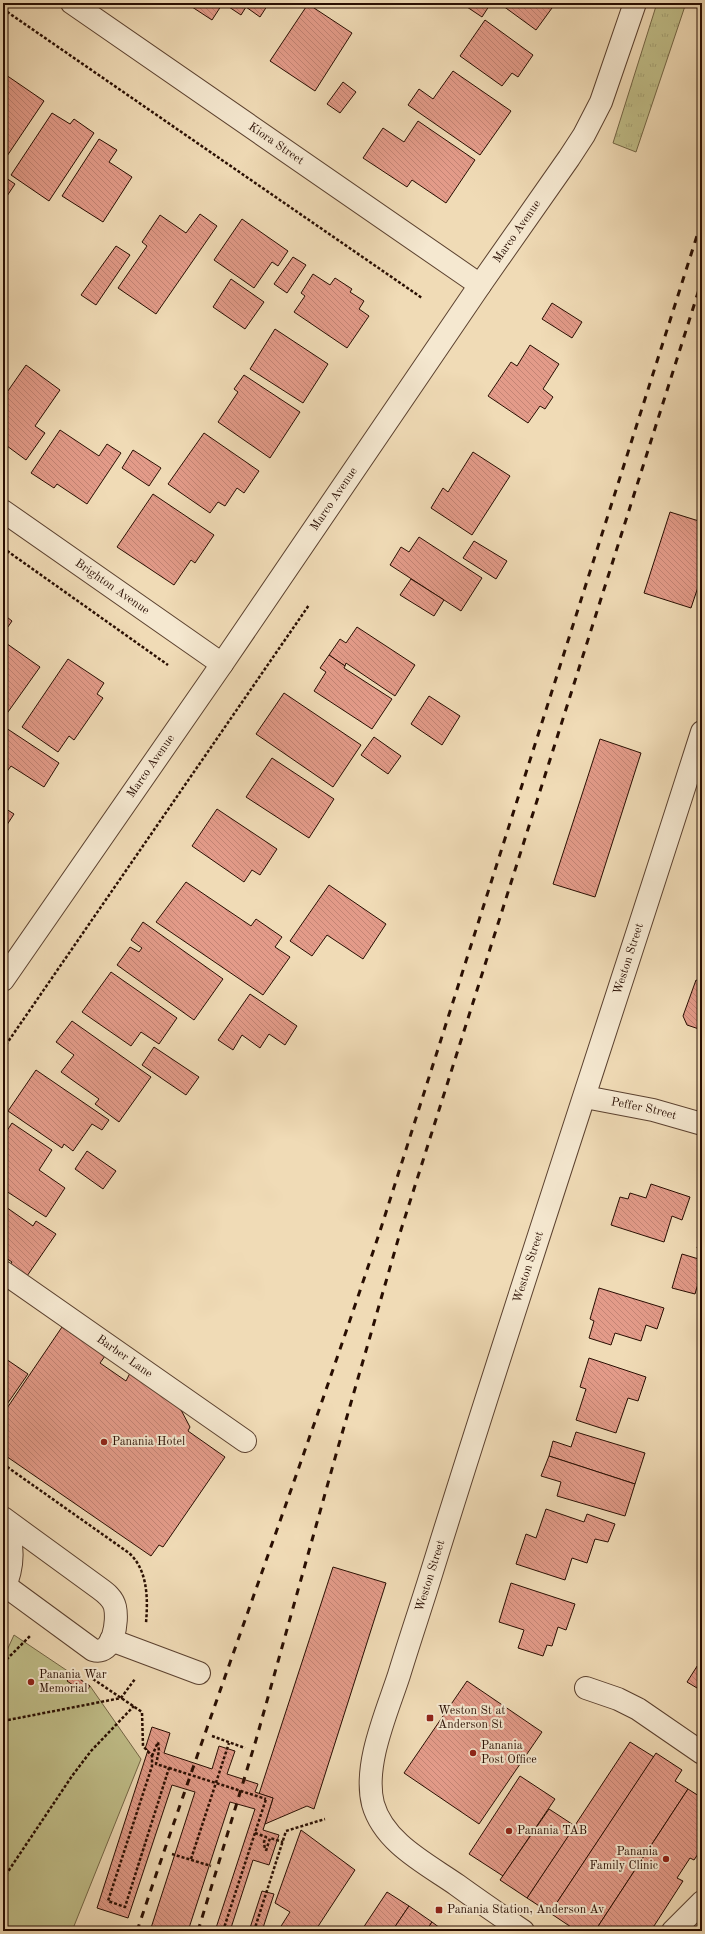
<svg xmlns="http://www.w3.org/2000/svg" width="705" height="1934" viewBox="0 0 705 1934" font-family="'Old Standard TT',serif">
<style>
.grass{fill:url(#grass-tufts);stroke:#746646}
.park{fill:#c0be89;stroke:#746646}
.building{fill:url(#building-back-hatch);stroke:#290e02}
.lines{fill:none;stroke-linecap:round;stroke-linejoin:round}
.minor-casing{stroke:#5b412f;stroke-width:24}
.path{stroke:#290e02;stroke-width:2.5;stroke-dasharray:3 2;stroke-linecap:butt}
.minor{stroke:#f5e8d0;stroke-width:22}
.rail{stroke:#290e02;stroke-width:3;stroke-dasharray:7 7;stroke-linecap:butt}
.path-bridge{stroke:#290e02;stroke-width:2.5;stroke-dasharray:3 2;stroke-linecap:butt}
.poi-dot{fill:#8f2418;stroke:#f5e8d0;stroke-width:1.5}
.labels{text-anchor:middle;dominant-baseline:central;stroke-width:4;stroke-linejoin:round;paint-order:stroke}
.street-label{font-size:12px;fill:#290e02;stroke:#f5e8d0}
.poi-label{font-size:12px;fill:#290e02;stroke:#f5e8d0;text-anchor:start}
</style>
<defs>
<pattern id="grass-tufts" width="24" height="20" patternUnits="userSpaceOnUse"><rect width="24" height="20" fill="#c0be89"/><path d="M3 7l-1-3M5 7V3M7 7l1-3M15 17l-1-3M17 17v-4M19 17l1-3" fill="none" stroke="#a5a275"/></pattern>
<pattern id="building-back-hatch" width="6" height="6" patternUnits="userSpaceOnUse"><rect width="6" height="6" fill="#e39b89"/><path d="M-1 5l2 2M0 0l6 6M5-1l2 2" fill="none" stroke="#c38475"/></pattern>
</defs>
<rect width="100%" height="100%" fill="#f0dbb6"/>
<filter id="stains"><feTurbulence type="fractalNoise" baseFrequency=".005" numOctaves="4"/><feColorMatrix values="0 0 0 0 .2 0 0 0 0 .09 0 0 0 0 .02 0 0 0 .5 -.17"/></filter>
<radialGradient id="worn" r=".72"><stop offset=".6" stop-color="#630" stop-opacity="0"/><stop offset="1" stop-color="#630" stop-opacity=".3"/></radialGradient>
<!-- grass -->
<polygon class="grass" points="657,3 686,3 636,152 613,143"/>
<!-- park -->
<polygon class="park" points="14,1635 90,1686 141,1759 72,1931 3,1931 3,1659"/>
<!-- building -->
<g class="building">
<polygon points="190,3 269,3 260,17 246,7 241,15 223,3 212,20 189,5"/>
<polygon points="461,3 491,3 482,17"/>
<polygon points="499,3 549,3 547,5 552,8 536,30"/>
<polygon points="308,4 352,33 315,91 270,61"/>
<polygon points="485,20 533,55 518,77 512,73 502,86 460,56"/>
<polygon points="453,71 511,111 480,155 408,105 419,89 433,99"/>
<polygon points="6,75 44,101 5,159 3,157 3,80"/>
<polygon points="343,82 356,92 340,113 327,104"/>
<polygon points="52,113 70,124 74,119 94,133 49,201 11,175"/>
<polygon points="418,121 475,160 446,203 412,180 407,187 363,158 383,128 404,142"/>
<polygon points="99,139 117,150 109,162 132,177 103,222 62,196"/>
<polygon points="3,176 15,184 3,202"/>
<polygon points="200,214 217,226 156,314 118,288 147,246 142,242 160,215 186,233"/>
<polygon points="242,219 288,251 278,266 272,262 254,288 214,260"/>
<polygon points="116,246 130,255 96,305 81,295"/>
<polygon points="293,257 306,265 287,293 274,284"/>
<polygon points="313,274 330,285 335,278 352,289 350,292 364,301 359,309 369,316 347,348 294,312 305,296 301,293"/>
<polygon points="231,279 264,302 245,329 213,307"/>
<polygon points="552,303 582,322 572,338 542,319"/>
<polygon points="275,329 328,364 303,403 250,369"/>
<polygon points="530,345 559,364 543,389 553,397 545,409 540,406 528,423 488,396 511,362 517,366"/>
<polygon points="26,365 60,390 35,426 45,433 26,460 3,443 3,398"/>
<polygon points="244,375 300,412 270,458 218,422 238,392 234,389"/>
<polygon points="60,430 99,456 107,444 121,453 87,504 57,484 54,488 31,473"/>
<polygon points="204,433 259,471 244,493 237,488 225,506 218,502 210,513 168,484"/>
<polygon points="133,450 161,468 149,486 122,468"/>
<polygon points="473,452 510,476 472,535 431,508 443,488 448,492"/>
<polygon points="153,494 214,535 195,563 191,560 174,585 117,547"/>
<polygon points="670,512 702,522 702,575 691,608 644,593"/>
<polygon points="419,537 482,578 461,611 390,565 401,547 409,552"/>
<polygon points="474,541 507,561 496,579 463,558"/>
<polygon points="411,579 444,600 434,616 400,595"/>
<polygon points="3,614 12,621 3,634"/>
<polygon points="357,627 415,665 395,696 346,663 345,666 329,655 340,639 346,643"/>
<polygon points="3,641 40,667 3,719"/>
<polygon points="329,655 345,666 344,668 392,699 372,729 314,691 326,672 320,668"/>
<polygon points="68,659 104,683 97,694 103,698 74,740 69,736 58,752 22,727"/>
<polygon points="284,693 361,745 333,787 256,734"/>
<polygon points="429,696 460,716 442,745 411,724"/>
<polygon points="3,726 59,763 44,787 11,766 3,777"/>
<polygon points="374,737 401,756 388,774 361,755"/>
<polygon points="600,739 641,753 595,897 553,884"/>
<polygon points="272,758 334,799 309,838 246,797"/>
<polygon points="3,807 14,814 3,831"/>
<polygon points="217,809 277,849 260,875 252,870 244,882 192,846"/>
<polygon points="186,882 251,926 256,919 282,937 275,947 290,957 263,995 156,922"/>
<polygon points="329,885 386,924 363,959 327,935 312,956 290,941"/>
<polygon points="143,922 223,979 194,1020 117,965 130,947 139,952 142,948 131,940"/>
<polygon points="111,972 177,1018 159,1044 141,1032 131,1046 82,1012"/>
<polygon points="696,980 702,982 702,1030 687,1025 683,1016"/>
<polygon points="250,994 297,1026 285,1045 269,1034 260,1048 242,1035 233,1050 218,1040"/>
<polygon points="72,1021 151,1077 119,1122 95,1104 99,1099 61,1072 74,1055 56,1042"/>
<polygon points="154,1047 199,1077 186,1095 142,1065"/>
<polygon points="36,1070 109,1120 102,1130 92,1124 73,1151 64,1144 62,1148 8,1111"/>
<polygon points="12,1123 52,1150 39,1170 65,1188 46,1217 3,1189 3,1137"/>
<polygon points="87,1151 116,1171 103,1189 75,1169"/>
<polygon points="651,1184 690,1197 682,1220 672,1216 664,1242 611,1225 620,1197 628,1199 630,1193 646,1198"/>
<polygon points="3,1205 33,1226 36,1221 56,1234 27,1276 10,1265 12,1262 3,1256"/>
<polygon points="702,1232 702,1249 697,1248"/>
<polygon points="682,1254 702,1260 702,1270 695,1294 672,1288"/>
<polygon points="599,1288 664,1308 657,1329 646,1325 641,1341 615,1333 611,1345 589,1338 594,1321 590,1319"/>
<polygon points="62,1327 105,1356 100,1363 126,1381 130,1373 180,1408 190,1427 188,1431 225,1457 163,1547 159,1545 151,1556 3,1454 3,1414"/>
<polygon points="3,1357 28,1374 3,1410"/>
<polygon points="589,1358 646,1377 638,1401 628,1398 616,1433 576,1420 586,1389 580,1387"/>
<polygon points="576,1432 645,1453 635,1484 549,1456 553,1441 571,1447"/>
<polygon points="549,1456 635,1484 625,1516 557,1496 561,1482 541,1476"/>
<polygon points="546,1509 584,1522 587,1514 615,1524 608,1542 595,1539 587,1563 572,1558 565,1580 516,1564 526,1534 536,1538"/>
<polygon points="333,1567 386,1583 314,1809 307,1806 265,1824 273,1798 259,1794"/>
<polygon points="511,1583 575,1604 566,1630 558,1627 552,1646 547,1645 543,1656 518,1648 524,1630 499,1622"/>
<polygon points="701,1660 702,1660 702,1691 687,1682"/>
<polygon points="72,1674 90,1686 85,1693 67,1681"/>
<polygon points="467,1681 542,1732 479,1824 404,1773"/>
<polygon points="152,1727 170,1733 164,1753 212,1769 219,1746 235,1751 227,1774 258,1784 255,1792 273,1798 263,1830 279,1835 269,1865 253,1860 230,1931 215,1931 255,1809 230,1802 188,1931 150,1931 195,1792 172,1785 128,1918 97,1908 148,1750 145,1749"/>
<polygon points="630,1742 654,1757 550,1913 527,1898"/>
<polygon points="656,1753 682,1770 675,1781 688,1789 595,1931 577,1931 550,1913"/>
<polygon points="520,1776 555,1799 503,1876 469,1854"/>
<polygon points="688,1789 702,1798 702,1848 694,1860 690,1858 677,1878 683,1881 654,1926 647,1931 595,1931"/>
<polygon points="549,1809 575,1826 527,1898 500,1880"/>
<polygon points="301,1830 355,1870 315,1931 278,1931 290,1912 275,1903"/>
<polygon points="262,1891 274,1894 262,1931 249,1931"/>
<polygon points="387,1892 409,1906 392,1931 361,1931"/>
<polygon points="409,1906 432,1922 426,1931 392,1931"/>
<polygon points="432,1922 444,1931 426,1931"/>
</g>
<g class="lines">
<defs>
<g id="minor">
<path id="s1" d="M72 3 480 285"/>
<path id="s2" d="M3 511 222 664"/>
<path id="s3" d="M3 980 222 664 480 285 569 158 584 135 601 102 635 3"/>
<path id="s4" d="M585 1097 653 1110 702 1124"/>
<path id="s5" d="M3 1272 245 1441"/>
<path d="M3 1518 99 1588C106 1593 113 1598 115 1607 118 1621 114 1656 93 1650L3 1584"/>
<path d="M3 1521C15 1544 14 1567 3 1591"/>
<polyline points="111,1640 199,1673"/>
<polyline points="586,1688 618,1699 638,1709 702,1753"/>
<path id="s6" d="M523 1931C501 1916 479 1901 457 1885 427 1864 384 1843 373 1804 363 1765 387 1712 399 1675 410 1639 422 1604 433 1568 520 1288 613 1011 702 732"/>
<polyline points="673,1931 702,1902"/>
</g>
</defs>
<!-- minor casing -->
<use href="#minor" class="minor-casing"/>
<!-- path -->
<g class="path">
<polyline points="3,9 422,298"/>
<polyline points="3,548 168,665"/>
<polyline points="3,1049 309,605"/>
<path d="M3 1464 129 1553C148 1570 148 1599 146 1623"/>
<polyline points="3,1663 30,1636"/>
<polyline points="93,1679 142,1712 143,1746 152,1756 152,1766 108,1901 125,1907 169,1768 156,1764 159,1751 158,1742"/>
<polyline points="3,1721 121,1698 135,1679"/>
<polyline points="212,1736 245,1748"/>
<polyline points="152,1756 158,1742"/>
<polyline points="255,1833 266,1837 264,1842 265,1850"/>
<polyline points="266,1851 270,1838 283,1842"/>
<polyline points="172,1854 211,1866"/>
<polyline points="191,1859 229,1743"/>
<polyline points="3,1879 72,1776 91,1751 134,1706"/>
<polyline points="223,1931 266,1799"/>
<polyline points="254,1931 286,1831 325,1819"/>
</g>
<!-- minor -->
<use href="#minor" class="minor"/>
<!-- rail -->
<g class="rail">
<path d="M137 1931C216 1696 303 1463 381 1228L702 220"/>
<polyline points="198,1931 256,1740 337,1451 400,1233 702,280"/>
</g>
<!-- path-bridge -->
<polyline class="path-bridge" points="169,1768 266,1799"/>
</g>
<!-- markers -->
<g class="poi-dot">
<circle cx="104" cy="1442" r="4"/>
<circle cx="31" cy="1682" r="4"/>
<rect x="426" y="1714" width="8" height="8" rx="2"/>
<circle cx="473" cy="1753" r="4"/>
<circle cx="509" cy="1831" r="4"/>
<circle cx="666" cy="1859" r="4"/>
<rect x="435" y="1906" width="8" height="8" rx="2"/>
</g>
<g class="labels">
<!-- street labels -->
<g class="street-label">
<text stroke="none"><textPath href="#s1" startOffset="248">Kiora Street</textPath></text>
<text stroke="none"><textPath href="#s3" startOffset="908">Marco Avenue</textPath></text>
<text stroke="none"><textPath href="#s3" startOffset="584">Marco Avenue</textPath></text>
<text stroke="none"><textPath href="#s2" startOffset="133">Brighton Avenue</textPath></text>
<text stroke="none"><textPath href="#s3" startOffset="260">Marco Avenue</textPath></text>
<text stroke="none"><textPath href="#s6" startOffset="1085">Weston Street</textPath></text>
<text stroke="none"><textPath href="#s4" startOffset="60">Peffer Street</textPath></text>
<text stroke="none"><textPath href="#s6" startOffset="761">Weston Street</textPath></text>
<text stroke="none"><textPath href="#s5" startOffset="148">Barber Lane</textPath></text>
<text stroke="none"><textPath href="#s6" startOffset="437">Weston Street</textPath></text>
</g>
<!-- poi labels -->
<g class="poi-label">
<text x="112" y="1442">Panania Hotel</text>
<text x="39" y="1675">Panania War<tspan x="39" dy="14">Memorial</tspan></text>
<text x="438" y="1711">Weston St at<tspan x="438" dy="14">Anderson St</tspan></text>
<text x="481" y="1746">Panania<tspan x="481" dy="14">Post Office</tspan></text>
<text x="517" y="1831">Panania TAB</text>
<text x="658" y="1852" text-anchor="end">Panania<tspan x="658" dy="14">Family Clinic</tspan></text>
<text x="447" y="1910">Panania Station, Anderson Av</text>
</g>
</g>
<!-- margin -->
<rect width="705" height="1934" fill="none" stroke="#f0dbb6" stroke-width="16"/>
<rect x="4" y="4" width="697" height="1926" fill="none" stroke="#290e02" stroke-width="2"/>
<rect x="8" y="8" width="689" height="1918" fill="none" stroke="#290e02"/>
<rect width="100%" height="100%" filter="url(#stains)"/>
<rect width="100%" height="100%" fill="url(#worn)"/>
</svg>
